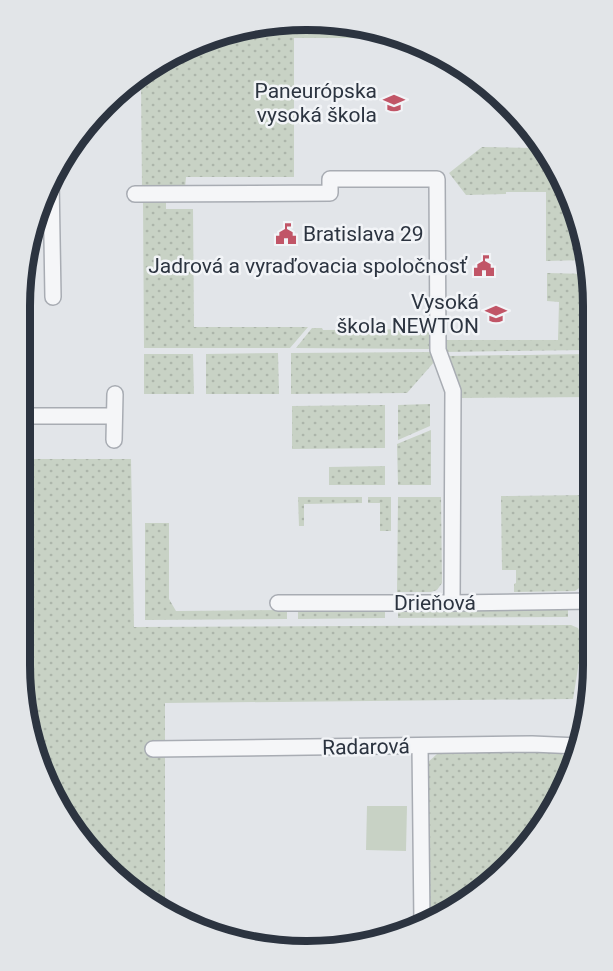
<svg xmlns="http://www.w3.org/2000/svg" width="613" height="971" viewBox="0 0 613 971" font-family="Roboto,sans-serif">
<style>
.grass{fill:url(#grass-dots)}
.garden{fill:#c8d2c5}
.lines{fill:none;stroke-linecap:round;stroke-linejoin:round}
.street-casing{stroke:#a8acb3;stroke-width:18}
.street{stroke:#f5f6f8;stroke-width:15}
.labels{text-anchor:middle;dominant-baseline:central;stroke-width:5;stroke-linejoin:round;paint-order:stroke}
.poi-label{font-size:21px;fill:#2c3440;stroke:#f2f4f7;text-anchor:end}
.street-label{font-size:21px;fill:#2c3440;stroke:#f2f4f7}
.rim{fill:none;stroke:#2c3440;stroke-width:8}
</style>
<defs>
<pattern id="grass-dots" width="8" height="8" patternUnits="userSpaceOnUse" patternTransform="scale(1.5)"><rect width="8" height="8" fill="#c8d2c5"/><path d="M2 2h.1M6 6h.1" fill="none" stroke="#acb5aa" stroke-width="1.8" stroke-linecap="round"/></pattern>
</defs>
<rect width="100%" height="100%" fill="#e2e5e9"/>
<!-- grass -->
<g class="grass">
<polygon points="269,22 381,29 398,38 294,38 294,177 186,177 185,188 142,188 141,77 163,58"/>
<polygon points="482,147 531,148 578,232 585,260 546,261 546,192 506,192 506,194 466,195 449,173"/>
<polygon points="166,200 166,209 193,209 194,327 308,327 290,348 144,348 143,201"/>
<polygon points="547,273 587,274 588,350 445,352 444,340 558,340 559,302 547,301"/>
<polygon points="312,328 322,328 323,330 423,329 430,332 432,349 296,348"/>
<polygon points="433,352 435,361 407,393 291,394 291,353"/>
<polygon points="278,353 279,394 206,394 206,354"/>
<polygon points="144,354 193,354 194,394 144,394"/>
<polygon points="590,354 590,397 460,398 446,356"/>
<polygon points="430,404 430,426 398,440 398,405"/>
<polygon points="385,405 385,448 292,449 292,406"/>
<polygon points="431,430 431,485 398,485 397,444"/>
<polygon points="21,459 131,459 134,627 571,625 578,628 583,638 573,699 165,703 165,910 132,892 68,824 35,756 20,664"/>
<polygon points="385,466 385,485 329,485 329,467"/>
<polygon points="589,495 590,574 586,583 575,591 514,592 514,584 516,583 516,570 502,570 501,496"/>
<polygon points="298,497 362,497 362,503 304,504 304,526 299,526"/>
<polygon points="368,497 391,497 391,531 380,531 380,503 368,503"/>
<polygon points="398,497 441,497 442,583 437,590 431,592 397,592"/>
<polygon points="145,523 169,523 169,599 176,611 287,610 287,619 145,620"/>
<polygon points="568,608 568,617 398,618 398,609"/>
<polygon points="298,610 385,610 385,618 298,619"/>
<polygon points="559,751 565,757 558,798 549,807 544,823 534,839 466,903 424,922 426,764 437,754 445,752"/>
</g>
<!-- garden -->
<polygon class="garden" points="367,806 407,806 406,851 366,850"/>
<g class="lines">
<defs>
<g id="street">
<polyline points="51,179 53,297"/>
<polyline points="135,194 330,193 330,179 437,179 438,350 453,391 452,603"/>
<polyline points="21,416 114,416"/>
<polyline points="114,440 115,394"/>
<polyline points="278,603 452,603 592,601"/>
<polyline points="581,740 591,669"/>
<polyline points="420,746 422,923"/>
<polyline points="153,749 532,744 579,746"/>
</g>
</defs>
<!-- street casing -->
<use href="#street" class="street-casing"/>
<!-- street -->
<use href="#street" class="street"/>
</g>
<!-- icons -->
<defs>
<symbol id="university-bare" viewBox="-9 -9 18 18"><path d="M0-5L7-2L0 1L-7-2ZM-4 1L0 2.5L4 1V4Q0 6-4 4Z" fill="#c15567" stroke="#f2f4f7" stroke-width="2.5" paint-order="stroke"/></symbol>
<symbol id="civic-bare" viewBox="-9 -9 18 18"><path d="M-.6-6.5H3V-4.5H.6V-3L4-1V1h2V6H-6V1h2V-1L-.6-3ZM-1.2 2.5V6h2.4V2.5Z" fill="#c15567" stroke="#f2f4f7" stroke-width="2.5" paint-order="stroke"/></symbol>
</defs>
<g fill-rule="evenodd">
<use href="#university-bare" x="379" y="88" width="30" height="30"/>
<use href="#civic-bare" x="271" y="219" width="30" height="30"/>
<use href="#civic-bare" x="469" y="251" width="30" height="30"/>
<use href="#university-bare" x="481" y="299" width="30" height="30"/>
</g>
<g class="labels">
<!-- poi labels -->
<g class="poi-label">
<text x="377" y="91">Рaneurópska<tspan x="377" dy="24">vysoká škola</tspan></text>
<text x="303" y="234" text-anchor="start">Bratislava 29</text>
<text x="467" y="266">Jadrová a vyraďovacia spoločnosť</text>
<text x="479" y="302">Vysoká<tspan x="479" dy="24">škola NEWTON</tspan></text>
</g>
<!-- street labels -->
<g class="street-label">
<text x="435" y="603">Drieňová</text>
<text transform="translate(366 747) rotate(-1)">Radarová</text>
</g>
</g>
<!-- crop -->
<path d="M0 0H613V971H0ZM306 30H307A276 276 0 0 1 583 306V665A276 276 0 0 1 307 941H306A276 276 0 0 1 30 665V306A276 276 0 0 1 306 30Z" fill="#e2e5e8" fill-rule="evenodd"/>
<path class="rim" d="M306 30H307A276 276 0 0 1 583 306V665A276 276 0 0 1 307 941H306A276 276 0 0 1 30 665V306A276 276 0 0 1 306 30Z"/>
</svg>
